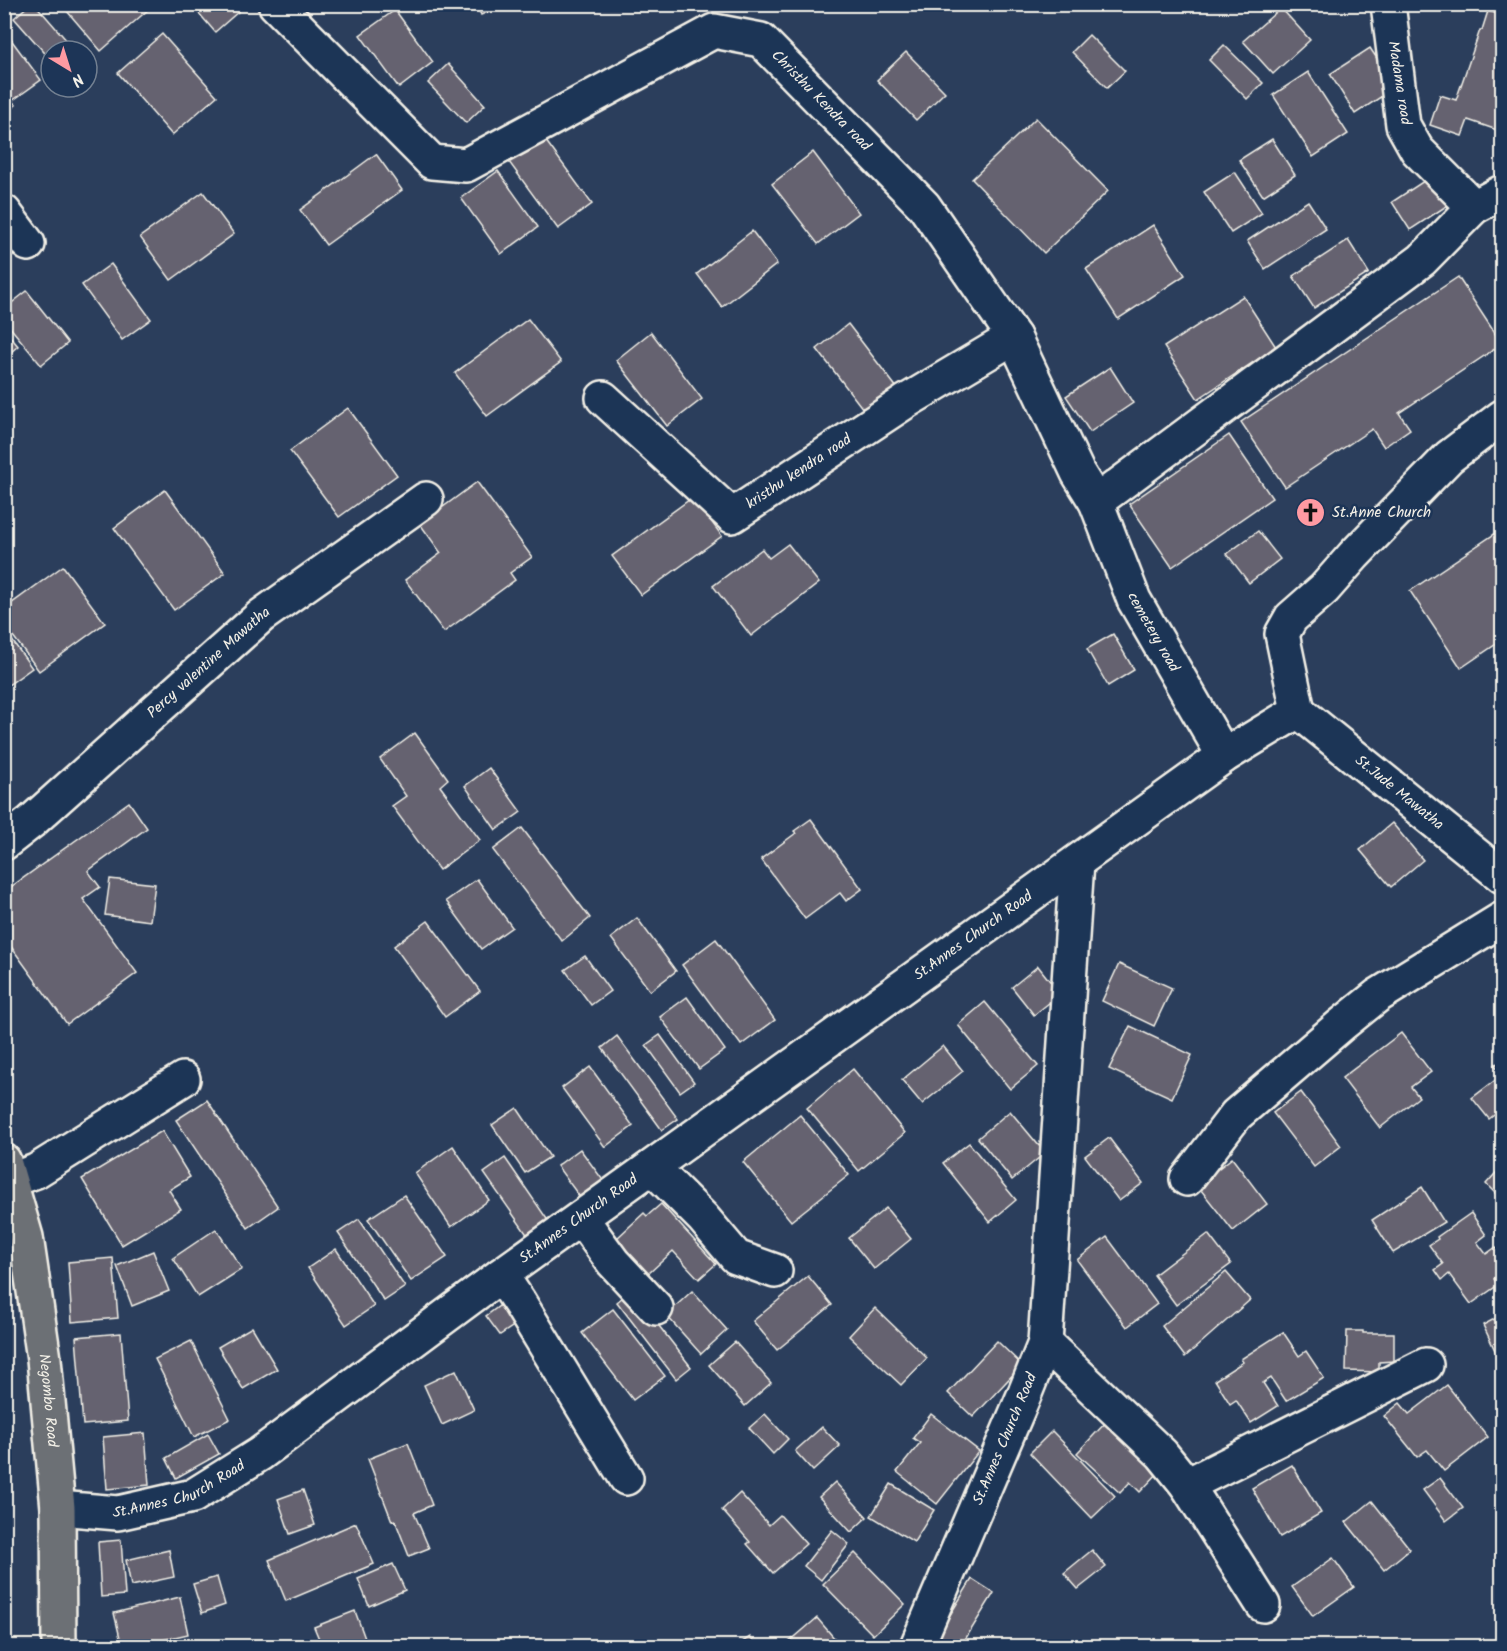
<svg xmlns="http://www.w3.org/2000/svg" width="1507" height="1651" viewBox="0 0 1507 1651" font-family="Kalam,sans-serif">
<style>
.building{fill:#656270;stroke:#f4f1e8;stroke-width:1.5}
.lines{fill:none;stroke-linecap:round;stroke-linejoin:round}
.minor-casing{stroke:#f4f1e8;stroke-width:38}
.highway-casing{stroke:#f4f1e8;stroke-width:38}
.minor{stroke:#1d3557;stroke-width:33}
.highway{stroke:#6c6f75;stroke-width:33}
.labels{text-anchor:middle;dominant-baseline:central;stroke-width:5;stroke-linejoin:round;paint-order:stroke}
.street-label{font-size:15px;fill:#f4f1e8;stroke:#1d3557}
.poi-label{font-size:15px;fill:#f4f1e8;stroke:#1d3557;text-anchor:start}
</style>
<rect width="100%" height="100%" fill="#2b3e5c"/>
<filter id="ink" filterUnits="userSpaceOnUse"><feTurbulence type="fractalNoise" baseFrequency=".0167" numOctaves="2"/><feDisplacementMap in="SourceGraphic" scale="12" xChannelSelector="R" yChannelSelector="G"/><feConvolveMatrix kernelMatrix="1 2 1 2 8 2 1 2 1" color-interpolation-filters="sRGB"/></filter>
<g filter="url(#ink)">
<!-- building -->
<g class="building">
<polygon points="30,4 35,4 75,50 51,51 51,60 14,18"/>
<polygon points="61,4 145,4 149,9 101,51"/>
<polygon points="191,4 247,4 215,32"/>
<polygon points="476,4 505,4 481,15"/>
<polygon points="1281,8 1310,40 1273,74 1243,41"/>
<polygon points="395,10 433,62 399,88 360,35"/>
<polygon points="1488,11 1502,15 1502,115 1497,130 1468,120 1462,136 1430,125 1440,95 1456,100 1480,30 1482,30"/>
<polygon points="4,30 41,80 12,101 16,105 4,114"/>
<polygon points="162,34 217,96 172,135 118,73"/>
<polygon points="1089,35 1125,71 1107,88 1072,52"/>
<polygon points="1224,45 1263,83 1247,99 1209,60"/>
<polygon points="1370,48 1396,87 1355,114 1330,74"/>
<polygon points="906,52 945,92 916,120 877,80"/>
<polygon points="448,64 485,105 466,123 428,83"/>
<polygon points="1308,72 1348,134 1313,157 1273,95"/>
<polygon points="1036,118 1108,191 1044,253 972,179"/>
<polygon points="543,137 592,204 558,229 509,162"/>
<polygon points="1272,139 1295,175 1263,196 1239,160"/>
<polygon points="813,152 859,213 818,244 772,184"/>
<polygon points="376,154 402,190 326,245 300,210"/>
<polygon points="498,171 538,227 501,254 461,198"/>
<polygon points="1235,172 1262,213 1231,233 1204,192"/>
<polygon points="1433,175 1451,203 1410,230 1392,202"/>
<polygon points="203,192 234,234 171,280 140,237"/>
<polygon points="1308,201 1326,229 1265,269 1247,241"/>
<polygon points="1153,225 1185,275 1118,319 1086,269"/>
<polygon points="752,231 777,264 722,307 697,274"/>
<polygon points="1348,240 1369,273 1314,308 1293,276"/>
<polygon points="111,264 151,319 122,340 82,285"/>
<polygon points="1458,277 1502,344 1399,413 1410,429 1384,447 1372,429 1285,487 1241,422"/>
<polygon points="27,291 68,343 41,365 4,320 4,309"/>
<polygon points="1243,296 1276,347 1198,399 1164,347"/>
<polygon points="528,319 561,362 487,416 455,373"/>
<polygon points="848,324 897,388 866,413 817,349"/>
<polygon points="4,329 18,346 4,358"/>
<polygon points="651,332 702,399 667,426 616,360"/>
<polygon points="1110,367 1133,403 1090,432 1066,396"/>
<polygon points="348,408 397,475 339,517 290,451"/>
<polygon points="1229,435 1272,498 1172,567 1129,504"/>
<polygon points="477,482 532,557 510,573 515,580 444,632 405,580 441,553 420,524"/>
<polygon points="165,490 225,573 174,610 114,528"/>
<polygon points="693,497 722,536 641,595 612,556"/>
<polygon points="1502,529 1502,640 1461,668 1410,591"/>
<polygon points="1258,531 1280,559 1249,583 1227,554"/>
<polygon points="788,544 819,583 751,636 713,586 762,549 769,558"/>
<polygon points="63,566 105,623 39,671 4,624 4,609"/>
<polygon points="1113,634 1134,670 1108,686 1087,649"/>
<polygon points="11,639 32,668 4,688 4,644"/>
<polygon points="415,733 448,779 440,786 480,840 439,870 392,806 406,796 380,759"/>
<polygon points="489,768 521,812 496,830 465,786"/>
<polygon points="129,802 147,828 88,871 100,887 83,899 137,973 67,1024 4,937 4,892"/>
<polygon points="811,819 862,889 846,901 840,893 805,919 761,859 796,833 794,831"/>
<polygon points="1392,823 1423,860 1391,887 1360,850"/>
<polygon points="522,828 590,918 562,941 493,850"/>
<polygon points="110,879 155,884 150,921 105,915"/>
<polygon points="477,879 512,927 481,949 446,901"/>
<polygon points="637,918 676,971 650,991 611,938"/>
<polygon points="428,921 480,991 445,1017 394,946"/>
<polygon points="716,939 775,1020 741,1045 682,965"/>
<polygon points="585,956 610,991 591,1005 565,970"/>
<polygon points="1119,964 1172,988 1154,1026 1102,1001"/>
<polygon points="1038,966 1060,994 1034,1015 1012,987"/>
<polygon points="687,997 725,1050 699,1069 660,1017"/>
<polygon points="985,1002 1038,1066 1010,1089 958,1025"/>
<polygon points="1130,1026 1192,1055 1172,1098 1109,1069"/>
<polygon points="1401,1033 1431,1072 1411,1087 1419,1097 1380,1128 1342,1078"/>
<polygon points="660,1035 694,1082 680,1092 646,1045"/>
<polygon points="617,1036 678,1119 662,1130 602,1048"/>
<polygon points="943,1046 963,1071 922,1104 902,1080"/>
<polygon points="1502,1060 1502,1109 1489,1119 1472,1098 1502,1075 1495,1065"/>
<polygon points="590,1067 633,1126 605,1147 562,1088"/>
<polygon points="853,1069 905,1133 859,1171 807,1108"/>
<polygon points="1301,1092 1341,1146 1314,1167 1273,1113"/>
<polygon points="207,1100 278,1207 248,1228 176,1120"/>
<polygon points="517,1108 550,1157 525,1173 492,1125"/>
<polygon points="1010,1111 1045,1153 1012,1180 978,1138"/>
<polygon points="800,1115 849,1175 791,1221 743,1162"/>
<polygon points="162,1131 190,1177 169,1190 181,1209 122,1245 82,1179"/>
<polygon points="1109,1138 1143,1183 1119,1201 1085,1156"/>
<polygon points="969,1143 1016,1200 990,1222 943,1163"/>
<polygon points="453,1146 489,1200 451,1227 415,1173"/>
<polygon points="580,1149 605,1183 582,1200 557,1166"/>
<polygon points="505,1158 549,1222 528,1236 484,1173"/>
<polygon points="1232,1158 1267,1204 1233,1231 1197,1185"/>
<polygon points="1502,1166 1502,1200 1486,1184"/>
<polygon points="1422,1187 1444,1222 1393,1253 1372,1220"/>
<polygon points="404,1195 447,1257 411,1281 368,1219"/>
<polygon points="661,1204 716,1264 699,1279 673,1251 648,1274 616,1239 644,1213 647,1216"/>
<polygon points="886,1208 911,1239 874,1269 849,1238"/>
<polygon points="1471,1213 1486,1235 1477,1242 1486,1254 1496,1247 1502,1255 1502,1272 1494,1279 1498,1285 1471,1304 1449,1274 1442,1280 1435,1270 1443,1264 1429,1245 1438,1239 1437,1237"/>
<polygon points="359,1219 405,1287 384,1301 338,1233"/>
<polygon points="216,1229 242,1269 198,1297 173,1258"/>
<polygon points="1208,1234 1231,1264 1176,1305 1154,1275"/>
<polygon points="1107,1237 1157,1304 1127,1327 1077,1260"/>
<polygon points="336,1249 374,1306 346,1325 308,1268"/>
<polygon points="153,1251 169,1291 132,1306 117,1266"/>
<polygon points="113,1258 118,1318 72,1322 68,1262"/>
<polygon points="1226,1272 1250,1300 1185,1357 1162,1326"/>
<polygon points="808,1276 832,1305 777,1350 753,1321"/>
<polygon points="631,1290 691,1367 676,1379 617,1302"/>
<polygon points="692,1291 727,1330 701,1354 666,1315"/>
<polygon points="507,1300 521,1321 500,1335 486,1316"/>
<polygon points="875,1308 927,1358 901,1385 849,1336"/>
<polygon points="613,1309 665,1376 633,1400 582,1333"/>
<polygon points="1502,1315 1502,1365 1483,1325"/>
<polygon points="252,1327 277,1369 243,1389 218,1347"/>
<polygon points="1347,1331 1363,1331 1363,1333 1394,1333 1394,1361 1379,1362 1379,1372 1346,1371"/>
<polygon points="1283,1332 1299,1356 1306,1351 1324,1378 1286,1401 1271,1378 1263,1383 1278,1406 1251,1423 1236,1400 1230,1404 1215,1380 1243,1362 1241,1359"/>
<polygon points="121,1333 128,1421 83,1425 76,1337"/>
<polygon points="191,1341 230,1419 194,1437 155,1359"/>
<polygon points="997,1341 1022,1365 973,1417 948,1393"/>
<polygon points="735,1342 771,1383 745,1406 709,1365"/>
<polygon points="456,1370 474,1410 442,1425 424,1385"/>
<polygon points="1447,1385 1488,1437 1444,1471 1427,1450 1417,1457 1384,1416 1400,1403 1409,1414"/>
<polygon points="765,1414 788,1439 773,1454 749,1428"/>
<polygon points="931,1414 979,1451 937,1504 897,1472 920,1443 913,1438"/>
<polygon points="1110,1418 1160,1471 1140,1492 1130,1482 1120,1493 1077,1453"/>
<polygon points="822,1427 840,1446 813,1471 795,1451"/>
<polygon points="1052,1431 1115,1496 1092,1518 1030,1453"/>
<polygon points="145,1433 149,1485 107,1489 103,1437"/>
<polygon points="208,1434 219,1454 176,1478 166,1458"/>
<polygon points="408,1443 432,1505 414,1513 429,1548 409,1556 395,1520 392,1521 368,1459"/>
<polygon points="1292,1465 1321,1513 1280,1537 1252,1488"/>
<polygon points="1440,1478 1463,1508 1446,1521 1423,1490"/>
<polygon points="835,1482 867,1517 851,1532 819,1497"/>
<polygon points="891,1484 934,1510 914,1542 871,1516"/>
<polygon points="303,1490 315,1525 290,1534 278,1499"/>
<polygon points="740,1493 769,1525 780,1515 806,1544 773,1573 747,1544 750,1542 722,1510"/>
<polygon points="1372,1501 1410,1549 1384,1570 1346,1522"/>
<polygon points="356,1523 374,1564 286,1601 269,1560"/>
<polygon points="832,1530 849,1544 821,1580 804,1566"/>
<polygon points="121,1540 125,1595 101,1597 98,1542"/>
<polygon points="169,1550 174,1577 131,1586 126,1560"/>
<polygon points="1092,1550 1106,1567 1078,1589 1064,1573"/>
<polygon points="855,1553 905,1604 873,1635 823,1584"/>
<polygon points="1333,1558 1354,1587 1313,1616 1292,1587"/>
<polygon points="393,1564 405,1590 369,1606 358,1579"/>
<polygon points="217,1577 225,1605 202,1613 193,1584"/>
<polygon points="972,1579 994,1593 961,1646 936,1646 932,1644"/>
<polygon points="180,1597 188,1634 136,1646 122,1646 114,1613"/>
<polygon points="355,1611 367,1644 361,1646 322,1646 314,1627"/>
<polygon points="817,1618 841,1646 793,1646 789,1642"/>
<polygon points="750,1637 756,1646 736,1646"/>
</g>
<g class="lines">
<defs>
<g id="minor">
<path id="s1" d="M275 4 432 162 466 165 714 31 761 40 924 206 1014 337 1078 473 1096 502 1134 600 1224 756"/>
<polyline points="1388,4 1403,125 1417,150 1474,207"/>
<polyline points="4,212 28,244"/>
<path id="s2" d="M603 398 732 516 905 402 1014 337"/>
<polyline points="1096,502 1422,260 1474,207 1502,192"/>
<polyline points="1298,711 1282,634 1291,618 1324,589 1354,555 1449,457 1502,417"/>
<path id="s3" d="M1298 711 1502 876"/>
<path id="s4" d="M4 843 31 822 261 616 426 499"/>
<polyline points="652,1167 703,1218 736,1257 775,1271"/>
<polyline points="1187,1179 1236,1115 1341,1025 1377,996 1502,919"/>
<polyline points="11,1180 36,1171 183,1079"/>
<polyline points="581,1218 613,1262 656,1308"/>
<polyline points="501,1275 519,1302 626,1478"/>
<polyline points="1045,1343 1162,1454 1187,1485 1263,1605"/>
<polyline points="1187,1485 1426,1365"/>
<path id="s5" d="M58 1508 118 1513 193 1496 260 1454 501 1275 1224 756 1298 711"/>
<path id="s6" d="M917 1646 1025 1393 1045 1343 1077 862"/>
</g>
<g id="highway">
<path id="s7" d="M4 1161 26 1237 44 1359 58 1508 59 1646"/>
</g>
</defs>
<!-- minor casing -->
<use href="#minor" class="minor-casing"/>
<!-- highway casing -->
<use href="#highway" class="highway-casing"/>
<!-- minor -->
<use href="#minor" class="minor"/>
<!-- highway -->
<use href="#highway" class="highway"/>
</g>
</g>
<!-- icons -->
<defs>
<symbol id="church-disc" viewBox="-11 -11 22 22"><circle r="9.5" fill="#ff9aa2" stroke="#1d3557"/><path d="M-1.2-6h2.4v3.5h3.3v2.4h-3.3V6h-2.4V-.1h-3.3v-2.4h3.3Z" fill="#111"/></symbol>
</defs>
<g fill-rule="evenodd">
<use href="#church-disc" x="1294" y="496" width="33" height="33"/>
</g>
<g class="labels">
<!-- street labels -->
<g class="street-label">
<text transform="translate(1399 83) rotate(81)">Madama road</text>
<text stroke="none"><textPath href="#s1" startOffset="672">Christhu Kendra road</textPath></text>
<text stroke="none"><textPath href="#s2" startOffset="255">kristhu kendra road</textPath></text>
<text stroke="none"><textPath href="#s1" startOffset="1305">cemetery road</textPath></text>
<text stroke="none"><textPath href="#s4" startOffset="273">Percy valentine Mawatha</textPath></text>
<text stroke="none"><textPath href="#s3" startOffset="130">St.Jude Mawatha</textPath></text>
<text stroke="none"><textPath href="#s5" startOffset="1098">St.Annes Church Road</textPath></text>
<text stroke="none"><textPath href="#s5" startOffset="612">St.Annes Church Road</textPath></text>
<text stroke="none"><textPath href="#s7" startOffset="244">Negombo Road</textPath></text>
<text stroke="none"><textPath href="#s6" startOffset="225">St.Annes Church Road</textPath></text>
<text stroke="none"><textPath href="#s5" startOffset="126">St.Annes Church Road</textPath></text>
</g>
<!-- poi labels -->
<g class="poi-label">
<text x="1332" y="513">St.Anne Church</text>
</g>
</g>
<!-- margin -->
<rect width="1507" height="1651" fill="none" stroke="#1d3557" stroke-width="24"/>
<rect x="12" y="12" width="1483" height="1627" fill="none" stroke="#f4f1e8" stroke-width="2" filter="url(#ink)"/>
<!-- north arrow -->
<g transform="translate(69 69) rotate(142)"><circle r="28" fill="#1d3557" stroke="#738091" stroke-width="1.5"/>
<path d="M0-4.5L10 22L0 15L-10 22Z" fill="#ff9aa2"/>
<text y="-9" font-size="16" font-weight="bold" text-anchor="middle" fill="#f4f1e8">N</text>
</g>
</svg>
